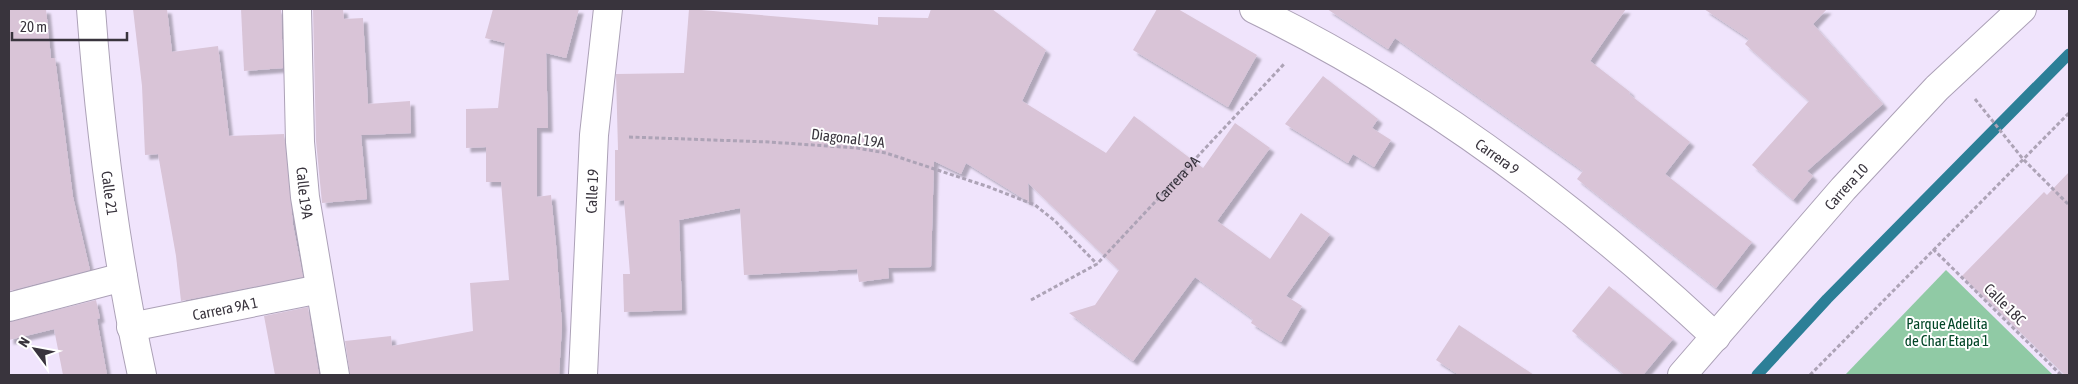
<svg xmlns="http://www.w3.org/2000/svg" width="2078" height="384" viewBox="0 0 2078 384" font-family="'Asap Condensed',sans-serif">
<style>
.green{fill:#90caa5}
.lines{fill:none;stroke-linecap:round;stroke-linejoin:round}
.stream{stroke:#2c7f97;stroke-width:11}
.building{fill:#d9c4d7;filter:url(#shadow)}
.minor-casing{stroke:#aca1b7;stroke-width:30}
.tertiary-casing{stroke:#aca1b7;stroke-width:30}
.path{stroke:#ada3b6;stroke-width:3;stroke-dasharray:4 2.5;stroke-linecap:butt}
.minor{stroke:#fff;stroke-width:28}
.tertiary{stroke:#fff;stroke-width:28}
.labels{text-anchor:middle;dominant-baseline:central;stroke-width:4;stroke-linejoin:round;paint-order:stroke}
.street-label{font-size:15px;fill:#39343d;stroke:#fff}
.park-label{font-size:15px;fill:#024627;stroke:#fff}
</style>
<defs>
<filter id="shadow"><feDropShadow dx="4.5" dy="4.5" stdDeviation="1" flood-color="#0004"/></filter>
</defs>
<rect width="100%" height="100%" fill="#f0e4fc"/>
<!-- green -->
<polygon class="green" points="1946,270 2053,375 1845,375"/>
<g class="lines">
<!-- stream -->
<polyline class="stream" points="1757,375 1827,299 2069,54"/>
</g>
<!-- building -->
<g class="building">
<polygon points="9,9 46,9 51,58 55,58 73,197 90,270 9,291"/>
<polygon points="133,9 167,9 172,52 218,46 229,136 284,134 293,225 303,277 181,301 176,256 158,154 145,155 142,86"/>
<polygon points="241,9 281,9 283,68 244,71"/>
<polygon points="313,9 343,9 344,19 363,18 368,104 410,101 411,133 361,135 367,199 322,203 316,141"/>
<polygon points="493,9 579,9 566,58 546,53 548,128 537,128 537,197 551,195 556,245 562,325 559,375 350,375 345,341 391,336 392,346 473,331 470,283 509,280 501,182 486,182 486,147 466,148 466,109 498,108 505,43 485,38"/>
<polygon points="689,9 878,25 878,17 928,18 931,9 992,9 1046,50 1022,101 1106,153 1134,116 1203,168 1235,123 1270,148 1217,221 1270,259 1301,213 1330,234 1286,296 1302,306 1281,342 1251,323 1253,319 1195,277 1133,361 1069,313 1095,305 1119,270 1028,183 1029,202 966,163 961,174 934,161 931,267 888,268 889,278 859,282 857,269 744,275 740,208 679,220 682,310 624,312 623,274 630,274 624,200 615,201 615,150 618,150 616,74 684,73"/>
<polygon points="1157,9 1178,9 1257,55 1228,107 1133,50"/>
<polygon points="1327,9 1626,9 1590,61 1630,92 1629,94 1690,142 1665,174 1752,242 1716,288 1577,179 1583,171 1395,38 1388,49"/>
<polygon points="1704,9 1827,9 1813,24 1883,104 1807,171 1813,176 1793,200 1752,165 1809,101 1745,44 1749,39"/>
<polygon points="1323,76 1378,119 1372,128 1391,140 1374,167 1353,154 1348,163 1285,124"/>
<polygon points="2069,172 2069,375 2065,375 1962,276 2044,192 2047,195"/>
<polygon points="1609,286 1673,339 1643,375 1625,375 1572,331"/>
<polygon points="96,300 100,318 97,319 107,375 63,375 54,329 9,340 9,322"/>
<polygon points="308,307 319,375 275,375 264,316"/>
<polygon points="1459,325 1534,375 1459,375 1436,360"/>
</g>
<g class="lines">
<defs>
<g id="minor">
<path id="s2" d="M91 9C100 131 116 255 142 375"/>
<path id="s3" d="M297 9 300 142 305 197 335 375"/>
<path id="s4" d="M1254 9C1425 92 1578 208 1716 337"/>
<polyline points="9,307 123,277"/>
<path id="s5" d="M131 327 320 289"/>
<path id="s6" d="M583 375 594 135 608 9"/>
</g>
<g id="tertiary">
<path id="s7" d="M1682 375 1843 189 1937 88 2022 9"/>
</g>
</defs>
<!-- minor casing -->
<use href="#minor" class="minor-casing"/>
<!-- tertiary casing -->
<use href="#tertiary" class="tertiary-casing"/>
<!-- path -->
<g class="path">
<polyline points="1975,99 2023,159 2069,205"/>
<polyline points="629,137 769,142 857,148 886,153 989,187 1035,205 1055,221 1097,264"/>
<polyline points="1933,249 2061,375"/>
<path id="s1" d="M1031 300 1097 264 1285 63"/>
<polyline points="1810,375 2069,113"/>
</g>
<!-- minor -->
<use href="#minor" class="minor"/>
<!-- tertiary -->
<use href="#tertiary" class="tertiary"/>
</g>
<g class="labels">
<!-- street labels -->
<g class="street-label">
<text transform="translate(848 138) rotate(7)">Diagonal 19A</text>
<text stroke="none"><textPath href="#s4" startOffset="285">Carrera 9</textPath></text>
<text stroke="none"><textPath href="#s1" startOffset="192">Carrera 9A</textPath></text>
<text stroke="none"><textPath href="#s7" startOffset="250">Carrera 10</textPath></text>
<text stroke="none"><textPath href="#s6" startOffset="184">Calle 19</textPath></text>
<text stroke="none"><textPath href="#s2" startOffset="185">Calle 21</textPath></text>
<text stroke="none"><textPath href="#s3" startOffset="184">Calle 19A</textPath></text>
<text transform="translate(2005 304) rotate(45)">Calle 18C</text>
<text stroke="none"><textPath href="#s5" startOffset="96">Carrera 9A 1</textPath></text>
</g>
<!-- park labels -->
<g class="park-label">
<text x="1947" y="323">Parque Adelita<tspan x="1947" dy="17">de Char Etapa 1</tspan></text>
</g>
</g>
<!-- border -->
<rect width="2078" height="384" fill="none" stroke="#39343d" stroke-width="20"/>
<!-- north arrow -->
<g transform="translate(35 349) rotate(302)" stroke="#ffffff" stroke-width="4" paint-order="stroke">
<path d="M0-4L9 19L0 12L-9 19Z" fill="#39343d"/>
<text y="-8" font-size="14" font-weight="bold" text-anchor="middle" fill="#39343d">N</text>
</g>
<!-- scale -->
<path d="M12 32v8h115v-8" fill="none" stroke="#39343d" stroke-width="2.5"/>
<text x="20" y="32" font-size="15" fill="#39343d" stroke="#ffffff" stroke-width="4" paint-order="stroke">20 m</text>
</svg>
